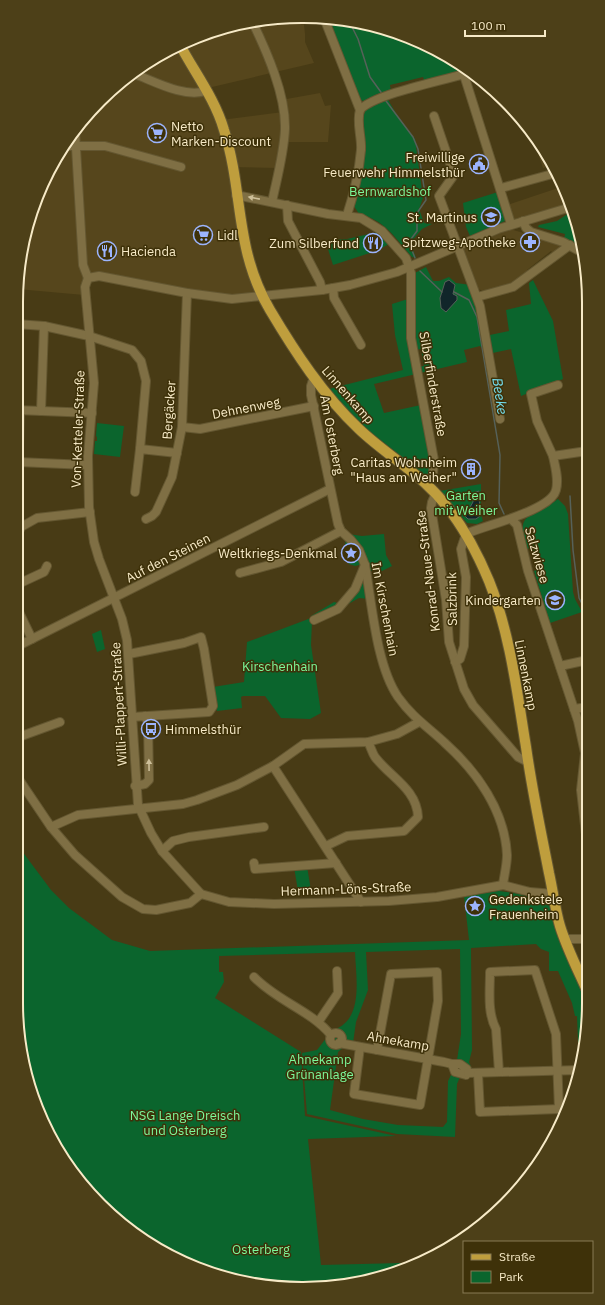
<svg xmlns="http://www.w3.org/2000/svg" width="605" height="1305" viewBox="0 0 605 1305" font-family="'IBM Plex Sans',sans-serif">
<style>
.built{fill:#56461c}
.green{fill:#0b652d;fill-rule:evenodd}
.water{fill:#11262a;stroke:#566159}
.lines{fill:none;stroke-linecap:round;stroke-linejoin:round}
.stream{stroke:#566159;stroke-width:1.5}
.minor-casing{stroke:#645731;stroke-width:10}
.major-casing{stroke:#645731;stroke-width:12}
.minor{stroke:#7f6f44;stroke-width:8}
.major{stroke:#bf9e3d;stroke-width:10}
.oneway{fill:#cdbf99}
.labels{text-anchor:middle;dominant-baseline:central;stroke-width:3;stroke-linejoin:round;paint-order:stroke}
.poi-label{font-size:13px;fill:#f7eac7;stroke:#3e3109;text-anchor:end}
.park-label{font-size:13px;fill:#7cf99b;stroke:#3e3109}
.street-label{font-size:13px;fill:#f7eac7;stroke:#3e3109}
.water-label{font-size:14px;font-style:italic;fill:#75e1f3;stroke:#3e3109}
.rim{fill:none;stroke:#f7eac7;stroke-width:2}
</style>
<rect width="100%" height="100%" fill="#483b15"/>
<!-- built -->
<g class="built">
<polygon points="303,16 305,34 305,42 314,63 212,87 206,91 221,120 283,112 281,100 320,93 325,106 331,105 328,142 284,142 279,168 231,167 259,295 243,298 86,278 84,295 17,289 22,246 38,193 64,144 100,100 143,64 193,38 246,22"/>
<polygon points="530,129 551,166 543,168"/>
<polygon points="564,186 571,206 512,223 507,205"/>
<polygon points="510,229 564,245 554,254 551,251 527,270 530,273 513,283 485,291 477,289 463,249 490,236"/>
</g>
<!-- green -->
<g class="green">
<polygon points="326,18 358,21 412,38 468,70 425,83 423,77 390,85 391,92 377,94 364,101 359,100"/>
<path d="M387 98 398 117 415 139 423 198 419 209 424 223 432 224 422 229 410 243 416 258 412 257C395 238 385 220 359 214L354 206 364 154 362 120 366 109 376 102Z"/>
<polygon points="498,192 505,221 470,236 466,227 463,203"/>
<polygon points="572,211 582,248 564,239 565,234 538,227 539,225 557,221"/>
<polygon points="378,232 391,243 376,251 333,265 328,249 334,240 347,239"/>
<polygon points="426,267 433,281 439,281 449,277 456,283 471,285 481,313 485,336 509,331 506,310 531,304 529,283 533,280 553,321 563,379 521,396 511,349 488,354 480,346 464,350 467,362 374,384 384,413 421,405 432,463 430,474 425,475 359,423 329,389 403,370 395,335 392,304 411,298 411,338 418,367 424,366 421,349 415,350 412,337 415,273"/>
<polygon points="97,423 124,426 120,457 94,454 95,441 97,441 97,437 96,436"/>
<polygon points="481,484 481,515 483,521 477,524 467,523 440,491"/>
<path d="M558 499 565 506 568 514 573 592 575 599 582 612 550 623 534 571 538 569 532 547 527 549C514 510 532 519 558 499Z"/>
<polygon points="348,534 362,536 384,534 386,555 392,566 382,571 369,571 363,564 355,566 349,564 346,555 345,538"/>
<polygon points="365,569 370,599 359,598 341,608"/>
<polygon points="334,602 341,604 312,620 311,645 321,713 310,719 281,718 265,696 243,696 241,697 242,708 217,711 213,687 244,682 247,642 311,618 311,616"/>
<polygon points="101,630 105,649 97,652 92,634"/>
<path d="M16 843 51 890 69 908 112 940 150 951 469 940 464 896 499 891 547 898 551 907 557 935 589 1001 582 1065H579L577 1016H575L572 1003 558 971H549V952L541 949 536 944 471 948 472 1050 469 1062 472 1069 469 1077H460L457 1084 455 1137 397 1134 307 1114 302 1053 317 1050 327 1037 328 1031C365 1025 356 979 355 952L219 956V972H223L224 982 215 998 301 1052 305 1116 396 1136 308 1139 321 1265 401 1263 403 1270 394 1274 340 1287 247 1284 159 1251 87 1191 54 1146 31 1095 16 1002ZM460 949 461 1034 457 1060H451L448 1067 452 1073 448 1081 447 1122 443 1127 398 1125 363 1119 330 1110 338 1052 344 1047 353 1043 356 1022 368 990 366 952Z"/>
<polygon points="307,866 311,891 298,891 294,867"/>
</g>
<!-- water -->
<g class="water">
<polygon points="449,280 455,285 453,294 457,296 457,300 446,312 441,308 440,298 445,282"/>
<polygon points="479,491 480,516 476,519 468,519 465,516 473,502 473,493"/>
</g>
<g class="lines">
<!-- stream -->
<g class="stream">
<polyline points="349,21 358,39 370,77 383,95"/>
<polyline points="386,101 413,137 418,149 426,200 417,213 417,231 411,239 410,245 415,258"/>
<polyline points="420,271 442,292"/>
<polyline points="454,292 469,300 477,317 500,455 499,503 504,514"/>
<polyline points="570,496 573,550 579,598 588,615"/>
</g>
<defs>
<g id="minor">
<path d="M324 18 360 110C356 123 362 137 361 150 359 172 354 194 347 215"/>
<path d="M252 21C267 52 286 95 285 129 284 153 277 178 272 202"/>
<path d="M132 73C154 81 183 98 206 91"/>
<polyline points="464,75 511,224"/>
<path d="M360 110C373 94 449 79 472 72"/>
<polyline points="434,116 454,175 439,196 480,306 500,419"/>
<polyline points="75,131 83,265 88,278"/>
<polyline points="63,146 105,146 181,167"/>
<polyline points="501,188 556,173"/>
<polyline points="236,195 328,214 361,218 382,231 406,258 411,273 411,338 434,460 433,475 426,483"/>
<polyline points="287,205 288,221 320,282 322,290"/>
<polyline points="523,221 526,228 531,232 563,242 583,253"/>
<polyline points="333,288 334,298 361,345"/>
<polyline points="477,297 513,287 570,245"/>
<polyline points="16,324 44,326 89,336 132,350 141,361 146,381 140,449"/>
<path d="M314 377 311 386V395L338 524 341 531 351 540 359 550 365 565C372 603 376 665 398 697 413 718 428 727 446 744 477 772 505 811 507 855 507 865 504 876 503 885"/>
<polyline points="16,410 92,413"/>
<polyline points="20,410 17,518 21,527"/>
<polyline points="41,411 44,326"/>
<polyline points="182,427 200,429 314,406"/>
<polyline points="553,456 537,421 531,394 558,385"/>
<polyline points="18,462 87,465"/>
<polyline points="135,492 140,449 177,453"/>
<polyline points="436,493 432,502 431,508 446,600 449,642 464,689 473,705 518,757 528,762"/>
<polyline points="146,519 152,516 156,512 172,477 182,427 187,293"/>
<polyline points="512,520 517,525 528,571 578,721 585,753 581,790 588,852"/>
<polyline points="16,538 21,527 37,518 90,512"/>
<polyline points="240,573 281,562 341,531"/>
<polyline points="16,585 44,572 47,566"/>
<polyline points="16,606 32,639"/>
<polyline points="314,620 338,609 355,589 365,565"/>
<polyline points="16,647 330,489"/>
<polyline points="129,654 184,643 201,637 204,649 213,706 209,712 132,717"/>
<path d="M455 662 460 659 464 646 466 577 461 549 466 534C485 525 551 511 556 490 559 479 555 466 553 456L587 451"/>
<polyline points="560,666 583,661"/>
<polyline points="574,709 588,707"/>
<polyline points="16,738 60,722"/>
<polyline points="273,766 361,902"/>
<polyline points="16,775 51,827 75,855 122,897 143,909 156,910 190,903 201,894"/>
<polyline points="135,786 145,784 149,780 148,723 145,716"/>
<polyline points="51,827 78,815 183,804 197,800 237,785 273,766 304,744 368,742 397,734 419,722"/>
<path d="M326 846 347 836 404 831 418 817C417 789 390 777 375 757 372 753 371 747 368 742"/>
<polyline points="162,851 173,841 189,837 264,827"/>
<polyline points="254,863 255,869 336,863"/>
<polyline points="554,894 530,892 503,885 437,897 389,901 274,904 229,902 201,894 180,871 162,851 151,833 138,805 127,640 122,619 99,559 94,542 89,507 88,456 94,383 85,287 88,278 99,276 187,293 232,299 322,290 350,285 397,272 498,229 571,207"/>
<polyline points="565,939 589,939"/>
<path d="M254 977C277 1001 310 1010 331 1035"/>
<polyline points="319,1021 338,993 337,971"/>
<circle cx="336" cy="1039" r="6"/>
<polyline points="339,1043 444,1062 452,1064"/>
<polyline points="360,1047 354,1094 420,1105 438,1001 437,972 391,974 377,1050"/>
<polygon points="452,1064 460,1064 467,1069 466,1075 455,1072"/>
<polyline points="468,1073 579,1070"/>
<path d="M478 1074 480 1112 559 1109 556 1034 535 970 490 972C490 991 487 1012 496 1029L499 1072"/>
</g>
<path id="major" d="M180 45C195 73 215 99 224 130 244 193 234 249 270 310 295 352 323 395 359 429 380 449 404 464 425 483 454 509 474 545 489 581 510 633 517 692 526 747 532 790 541 832 549 873 553 891 555 909 560 926 567 949 579 972 589 995"/>
</defs>
<!-- minor casing -->
<use href="#minor" class="minor-casing"/>
<!-- major casing -->
<use href="#major" class="major-casing"/>
<!-- minor -->
<use href="#minor" class="minor"/>
<!-- major -->
<use href="#major" class="major"/>
</g>
<!-- one-way arrows -->
<defs><path id="oneway-solid" d="M-6-.8H1V-3.2L6.5 0L1 3.2V.8H-6Z"/></defs>
<g class="oneway">
<use href="#oneway-solid" transform="translate(254 198) rotate(-169)"/>
<use href="#oneway-solid" transform="translate(149 765) rotate(-91)"/>
</g>
<!-- icons -->
<defs>
<symbol id="supermarket-ring" viewBox="-11 -11 22 22"><circle r="9.5" fill="#3e3109" stroke="#9cb4fd" stroke-width="1.5"/><path d="M-6-5.5h2.5l.6 2H6L4.5 2H-2.5L-4.4-4H-6ZM-1.5 3.2a1.3 1.3 0 1 0 .1 0ZM3 3.2a1.3 1.3 0 1 0 .1 0Z" fill="#9cb4fd"/></symbol>
<symbol id="civic-ring" viewBox="-11 -11 22 22"><circle r="9.5" fill="#3e3109" stroke="#9cb4fd" stroke-width="1.5"/><path d="M-.6-6.5H3V-4.5H.6V-3L4-1V1h2V6H-6V1h2V-1L-.6-3ZM-1.2 2.5V6h2.4V2.5Z" fill="#9cb4fd"/></symbol>
<symbol id="school-ring" viewBox="-11 -11 22 22"><circle r="9.5" fill="#3e3109" stroke="#9cb4fd" stroke-width="1.5"/><path d="M0-5L7-2L0 1L-7-2ZM-4 1L0 2.5L4 1V4Q0 6-4 4Z" fill="#9cb4fd"/></symbol>
<symbol id="pharmacy-ring" viewBox="-11 -11 22 22"><circle r="9.5" fill="#3e3109" stroke="#9cb4fd" stroke-width="1.5"/><path d="M-2-6h4v4h4v4h-4v4h-4v-4h-4v-4h4Z" fill="#9cb4fd"/></symbol>
<symbol id="restaurant-ring" viewBox="-11 -11 22 22"><circle r="9.5" fill="#3e3109" stroke="#9cb4fd" stroke-width="1.5"/><path d="M-5-6h1v4h1v-4h1v4h1v-4h1v5L-1.5 .5V6h-2V.5L-5-1ZM5-6V6H3V1.5H1.5Q1.5-4 5-6Z" fill="#9cb4fd"/></symbol>
<symbol id="building-ring" viewBox="-11 -11 22 22"><circle r="9.5" fill="#3e3109" stroke="#9cb4fd" stroke-width="1.5"/><path d="M-4-6H4V6H1V3H-1V6H-4ZM-2.5-4.3h1.7v1.8h-1.7ZM.8-4.3h1.7v1.8H.8ZM-2.5-1h1.7V.8h-1.7ZM.8-1h1.7V.8H.8Z" fill="#9cb4fd"/></symbol>
<symbol id="sight-ring" viewBox="-11 -11 22 22"><circle r="9.5" fill="#3e3109" stroke="#9cb4fd" stroke-width="1.5"/><path d="M0-6L1.8-2.2L6-1.7L2.9 1.2L3.7 5.4L0 3.3L-3.7 5.4L-2.9 1.2L-6-1.7L-1.8-2.2Z" fill="#9cb4fd"/></symbol>
<symbol id="bus-ring" viewBox="-11 -11 22 22"><circle r="9.5" fill="#3e3109" stroke="#9cb4fd" stroke-width="1.5"/><path d="M-5-6H5V4H4V6H2V4H-2V6H-4V4H-5ZM-3.5-4V0h7V-4ZM-3.5 1.2v1.5H-2V1.2ZM2 1.2v1.5H3.5V1.2Z" fill="#9cb4fd"/></symbol>
</defs>
<g fill-rule="evenodd">
<use href="#supermarket-ring" x="146" y="122" width="22" height="22"/>
<use href="#civic-ring" x="468" y="153" width="22" height="22"/>
<use href="#school-ring" x="480" y="206" width="22" height="22"/>
<use href="#supermarket-ring" x="192" y="224" width="22" height="22"/>
<use href="#pharmacy-ring" x="519" y="231" width="22" height="22"/>
<use href="#restaurant-ring" x="362" y="232" width="22" height="22"/>
<use href="#restaurant-ring" x="96" y="240" width="22" height="22"/>
<use href="#building-ring" x="460" y="458" width="22" height="22"/>
<use href="#sight-ring" x="340" y="542" width="22" height="22"/>
<use href="#school-ring" x="544" y="589" width="22" height="22"/>
<use href="#bus-ring" x="140" y="718" width="22" height="22"/>
<use href="#sight-ring" x="464" y="895" width="22" height="22"/>
</g>
<g class="labels">
<!-- poi labels -->
<g class="poi-label">
<text x="171" y="126" text-anchor="start">Netto<tspan x="171" dy="15">Marken-Discount</tspan></text>
<text x="465" y="157">Freiwillige<tspan x="465" dy="15">Feuerwehr Himmelsthür</tspan></text>
<text x="477" y="217">St. Martinus</text>
<text x="217" y="235" text-anchor="start">Lidl</text>
<text x="516" y="242">Spitzweg-Apotheke</text>
<text x="359" y="243">Zum Silberfund</text>
<text x="121" y="251" text-anchor="start">Hacienda</text>
<text x="457" y="462">Caritas Wohnheim<tspan x="457" dy="15">"Haus am Weiher"</tspan></text>
<text x="337" y="553">Weltkriegs-Denkmal</text>
<text x="541" y="600">Kindergarten</text>
<text x="165" y="729" text-anchor="start">Himmelsthür</text>
<text x="489" y="899" text-anchor="start">Gedenkstele<tspan x="489" dy="15">Frauenheim</tspan></text>
</g>
<!-- park labels -->
<g class="park-label">
<text x="390" y="191">Bernwardshof</text>
<text x="466" y="495">Garten<tspan x="466" dy="15">mit Weiher</tspan></text>
<text x="280" y="666">Kirschenhain</text>
<text x="320" y="1059">Ahnekamp<tspan x="320" dy="15">Grünanlage</tspan></text>
<text x="185" y="1115">NSG Lange Dreisch<tspan x="185" dy="15">und Osterberg</tspan></text>
<text x="261" y="1249">Osterberg</text>
</g>
<!-- street labels -->
<g class="street-label">
<text transform="translate(433 384) rotate(80)">Silberfinderstraße</text>
<text transform="translate(348 395) rotate(49)">Linnenkamp</text>
<text transform="translate(246 408) rotate(-11)">Dehnenweg</text>
<text transform="translate(169 410) rotate(-86)">Bergäcker</text>
<text transform="translate(78 429) rotate(-88)">Von-Ketteler-Straße</text>
<text transform="translate(332 435) rotate(79)">Am Osterberg</text>
<text transform="translate(537 555) rotate(74)">Salzwiese</text>
<text transform="translate(168 558) rotate(-27)">Auf den Steinen</text>
<text transform="translate(428 571) rotate(-97)">Konrad-Naue-Straße</text>
<text transform="translate(452 599) rotate(-91)">Salzbrink</text>
<text transform="translate(385 609) rotate(79)">Im Kirschenhain</text>
<text transform="translate(526 675) rotate(79)">Linnenkamp</text>
<text transform="translate(119 704) rotate(-93)">Willi-Plappert-Straße</text>
<text transform="translate(346 889) rotate(-2)">Hermann-Löns-Straße</text>
<text transform="translate(398 1041) rotate(10)">Ahnekamp</text>
</g>
<!-- water labels -->
<g class="water-label">
<text transform="translate(500 396) rotate(81)">Beeke</text>
</g>
</g>
<!-- crop -->
<path d="M0 0H605V1305H0ZM302 23H303A279 279 0 0 1 582 302V1003A279 279 0 0 1 303 1282H302A279 279 0 0 1 23 1003V302A279 279 0 0 1 302 23Z" fill="#4d4018" fill-rule="evenodd"/>
<path class="rim" d="M302 23H303A279 279 0 0 1 582 302V1003A279 279 0 0 1 303 1282H302A279 279 0 0 1 23 1003V302A279 279 0 0 1 302 23Z"/>
<!-- legend -->
<rect x="463" y="1241" width="130" height="52" fill="#3e3109" stroke="#887b55"/>
<rect x="471" y="1254" width="20" height="6" fill="#bf9e3d" stroke="#887b55"/>
<text x="499" y="1261" font-size="12" fill="#f7eac7">Straße</text>
<rect x="471" y="1271" width="20" height="12" fill="#0b652d" stroke="#887b55"/>
<text x="499" y="1281" font-size="12" fill="#f7eac7">Park</text>
<!-- scale -->
<path d="M465 30v6h80v-6" fill="none" stroke="#f7eac7" stroke-width="2"/>
<text x="471" y="30" font-size="12" fill="#f7eac7" stroke="#3e3109" stroke-width="3" paint-order="stroke">100 m</text>
</svg>
